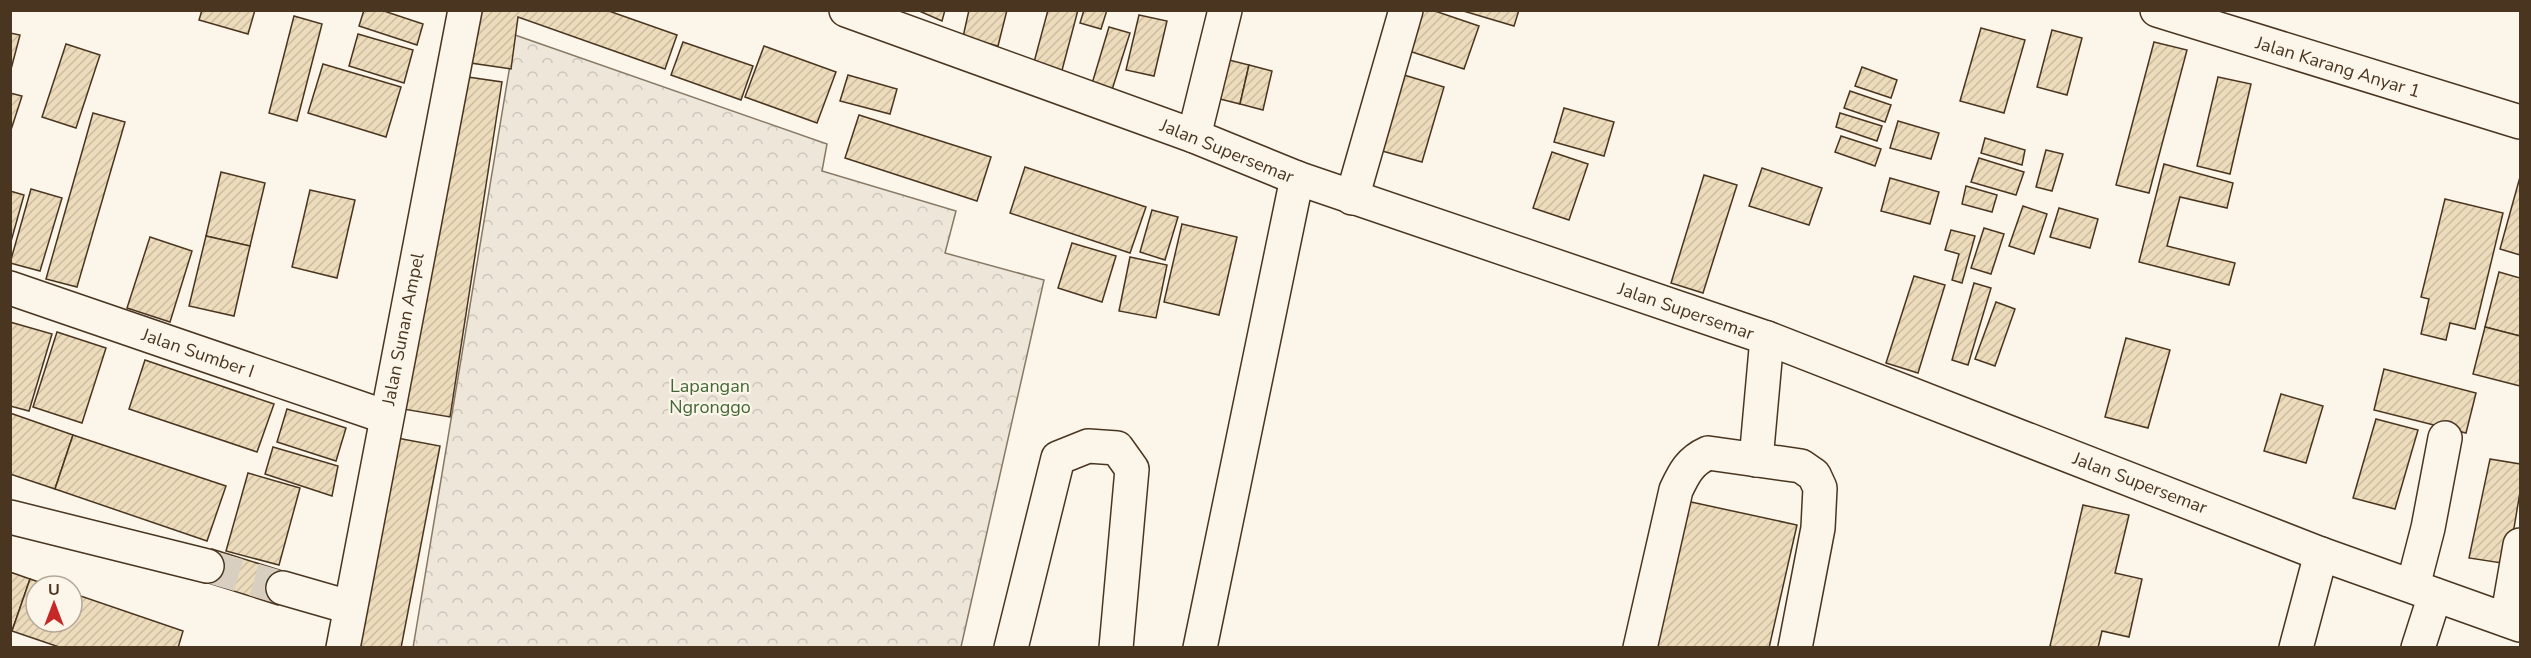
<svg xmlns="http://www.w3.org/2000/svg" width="2531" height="658" viewBox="0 0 2531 658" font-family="'Nunito Sans',sans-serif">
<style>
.park{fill:url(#park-crowns);stroke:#887966;stroke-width:1.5}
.building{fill:url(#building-hatch);stroke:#4a3520;stroke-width:1.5}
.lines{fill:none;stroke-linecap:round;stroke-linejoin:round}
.minor-tunnel{stroke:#d8cfc1;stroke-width:33;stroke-dasharray:33 16;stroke-linecap:butt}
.minor-casing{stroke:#4a3520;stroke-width:36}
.major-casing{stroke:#4a3520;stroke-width:36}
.minor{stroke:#fbf6e9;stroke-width:33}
.major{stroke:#fbf6e9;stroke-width:33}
.labels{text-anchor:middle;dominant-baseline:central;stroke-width:4.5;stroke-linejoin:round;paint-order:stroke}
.street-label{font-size:18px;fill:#4a3520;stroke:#fbf6e9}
.park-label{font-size:18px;fill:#436837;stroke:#fbf6e9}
</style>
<defs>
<pattern id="park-crowns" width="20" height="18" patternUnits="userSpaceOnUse" patternTransform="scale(1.5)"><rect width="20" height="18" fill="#ede6d9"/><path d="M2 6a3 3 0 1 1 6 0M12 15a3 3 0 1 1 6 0" fill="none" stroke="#cdc6ba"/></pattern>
<pattern id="building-hatch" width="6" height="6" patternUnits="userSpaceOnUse" patternTransform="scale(1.5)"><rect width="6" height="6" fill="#ecdcbc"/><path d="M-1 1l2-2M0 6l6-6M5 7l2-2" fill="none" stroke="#ccbda1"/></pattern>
</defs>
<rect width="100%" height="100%" fill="#fbf6e9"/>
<!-- park -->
<polygon class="park" points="515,35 827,144 822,171 956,211 945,253 1044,280 961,647 413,648"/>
<!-- building -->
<g class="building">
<polygon points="202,10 255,10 248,34 199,20"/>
<polygon points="364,10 381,10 423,24 417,45 359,26"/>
<polygon points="472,10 606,10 677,35 665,69 518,17 511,69 464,62"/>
<polygon points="917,10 945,10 942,21"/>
<polygon points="969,10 1007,10 998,46 963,37"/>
<polygon points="1048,10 1078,10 1061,74 1033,66"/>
<polygon points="1084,10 1107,10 1101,29 1080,23"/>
<polygon points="1415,10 1432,10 1479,26 1464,69 1403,49"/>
<polygon points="1460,10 1519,10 1514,26"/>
<polygon points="1139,15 1167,21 1154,76 1126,70"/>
<polygon points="294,16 322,24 297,121 269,113"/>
<polygon points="1109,27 1130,33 1111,93 1091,87"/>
<polygon points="1981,28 2025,40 2004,113 1960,101"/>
<polygon points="2052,30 2082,38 2067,95 2037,87"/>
<polygon points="10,33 20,35 10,73"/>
<polygon points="358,34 413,50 404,83 349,66"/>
<polygon points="683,42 753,66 741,100 671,75"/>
<polygon points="2154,42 2187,50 2149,193 2116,185"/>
<polygon points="66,44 100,55 76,128 42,117"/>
<polygon points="764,46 836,72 817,123 745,97"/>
<polygon points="1221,58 1249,65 1240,104 1212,97"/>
<polygon points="323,64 401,87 386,137 308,113"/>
<polygon points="1249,65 1272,71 1263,110 1240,104"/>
<polygon points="1862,67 1897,80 1891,98 1855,86"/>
<polygon points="848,75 897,89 890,114 840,101"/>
<polygon points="1404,75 1444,87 1422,162 1382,151"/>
<polygon points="461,76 502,82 450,417 403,409"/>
<polygon points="2218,77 2251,84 2230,174 2197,166"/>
<polygon points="1850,91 1891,105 1885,122 1844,108"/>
<polygon points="10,93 22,96 10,133"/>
<polygon points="1564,108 1614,122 1604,156 1554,142"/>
<polygon points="93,113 125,122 77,287 46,279"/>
<polygon points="1840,113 1882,126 1877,141 1836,127"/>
<polygon points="859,115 991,157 977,201 845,158"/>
<polygon points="1898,121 1939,133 1931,159 1890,148"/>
<polygon points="1841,136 1881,149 1875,166 1835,152"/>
<polygon points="1985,138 2025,150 2022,165 1981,153"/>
<polygon points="2046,150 2063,154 2052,191 2036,187"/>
<polygon points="1552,152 1588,164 1569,220 1533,208"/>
<polygon points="1979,158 2024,172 2016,195 1971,182"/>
<polygon points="2164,164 2233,183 2227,208 2180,197 2167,246 2235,263 2229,285 2139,262"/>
<polygon points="1025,167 1146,207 1130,253 1010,213"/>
<polygon points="1762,168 1822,188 1809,225 1749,206"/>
<polygon points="221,172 265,183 250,246 206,236"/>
<polygon points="1704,175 1737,185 1703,293 1671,283"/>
<polygon points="2520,177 2520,255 2500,249"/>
<polygon points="1890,178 1939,192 1930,224 1881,211"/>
<polygon points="1966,186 1997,195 1992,212 1962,204"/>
<polygon points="31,189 62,198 40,271 10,263"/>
<polygon points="310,190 355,200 337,278 292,267"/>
<polygon points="10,191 24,195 10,245"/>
<polygon points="2445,199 2503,213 2475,329 2450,323 2446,340 2421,334 2429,299 2421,297"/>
<polygon points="2023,206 2047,214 2034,254 2009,246"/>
<polygon points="2059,208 2098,219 2090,248 2050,237"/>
<polygon points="1152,210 1178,217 1165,260 1140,252"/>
<polygon points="1182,224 1237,237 1219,315 1164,302"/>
<polygon points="1984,228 2004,234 1991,274 1971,268"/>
<polygon points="1951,230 1975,236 1962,283 1952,280 1959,254 1945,250"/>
<polygon points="206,236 250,246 234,316 189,306"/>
<polygon points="150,237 192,251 170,322 127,308"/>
<polygon points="1072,243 1116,256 1102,302 1058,288"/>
<polygon points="1130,257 1167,265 1156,318 1119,311"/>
<polygon points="2499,272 2520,278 2520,336 2485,327"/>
<polygon points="1914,276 1945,285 1918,373 1886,363"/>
<polygon points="1974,283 1991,288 1968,365 1952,360"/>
<polygon points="1996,302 2015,309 1995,366 1975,359"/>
<polygon points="10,322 52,334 29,411 10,406"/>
<polygon points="2485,327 2520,336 2520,386 2473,374"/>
<polygon points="57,332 106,348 82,423 33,407"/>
<polygon points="2126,338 2170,350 2148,428 2105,417"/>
<polygon points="145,360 274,404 257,452 129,409"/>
<polygon points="2384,369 2476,393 2466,433 2374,410"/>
<polygon points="2281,394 2323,406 2306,463 2264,451"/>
<polygon points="287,409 346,428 336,461 277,442"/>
<polygon points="10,413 73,435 55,489 10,474"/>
<polygon points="2376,419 2418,430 2395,509 2353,498"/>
<polygon points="73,435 226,486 207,541 55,489"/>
<polygon points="397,438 440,446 401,648 356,648"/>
<polygon points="273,447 338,466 332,496 265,474"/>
<polygon points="2490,459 2520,464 2520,492 2508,564 2469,558"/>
<polygon points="248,473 300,488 279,565 226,551"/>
<polygon points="1682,500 1797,525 1769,648 1649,648"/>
<polygon points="2083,505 2129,515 2115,573 2142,579 2129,637 2102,631 2098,648 2057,648 2050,646"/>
<polygon points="212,549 289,573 278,605 202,581"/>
<polygon points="10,572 30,579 12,631 10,630"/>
<polygon points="30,579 51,586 36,586 36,622 72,622 72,593 183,631 178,648 62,648 12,631"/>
</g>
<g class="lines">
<!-- minor-tunnel -->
<polyline class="minor-tunnel" points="207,566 283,588"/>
<defs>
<g id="minor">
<polyline points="2157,10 2520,122"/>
<polyline points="1194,136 1225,10"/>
<polyline points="1352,198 1406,10"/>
<polyline points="10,288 386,417"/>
<polyline points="1756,460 1767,338"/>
<polyline points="10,517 207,566"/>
<polyline points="2413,586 2428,528 2445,438"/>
<polyline points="283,588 349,607"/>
<polyline points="2507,620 2520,545"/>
<polyline points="343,648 465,10"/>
<polyline points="1011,648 1058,458 1088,446 1117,448 1132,469 1116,648"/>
<polyline points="1200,648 1297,178"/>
<path d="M1640 648 1676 490C1684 473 1690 461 1708 453L1801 466 1814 475 1820 488 1818 528 1795 648"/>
<polyline points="2296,648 2321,554"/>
<polyline points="2418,648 2435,595"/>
</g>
<polyline id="major" points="846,10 1194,136 1297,178 1767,338 2321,554 2520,625"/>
</defs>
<!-- minor casing -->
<use href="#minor" class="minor-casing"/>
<!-- major casing -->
<use href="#major" class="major-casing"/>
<!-- minor -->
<use href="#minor" class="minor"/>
<!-- major -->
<use href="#major" class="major"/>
</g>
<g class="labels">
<!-- street labels -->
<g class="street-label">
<text transform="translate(2338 67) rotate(17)">Jalan Karang Anyar 1</text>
<text transform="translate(1227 151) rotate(22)">Jalan Supersemar</text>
<text transform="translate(1686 311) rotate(19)">Jalan Supersemar</text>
<text transform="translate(403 329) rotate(-79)">Jalan Sunan Ampel</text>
<text transform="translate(198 353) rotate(19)">Jalan Sumber I</text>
<text transform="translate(2140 483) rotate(21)">Jalan Supersemar</text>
</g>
<!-- park labels -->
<g class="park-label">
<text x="710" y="386">Lapangan<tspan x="710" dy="21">Ngronggo</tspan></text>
</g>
</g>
<!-- border -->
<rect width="2531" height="658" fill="none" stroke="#4a3520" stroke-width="24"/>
<!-- north arrow -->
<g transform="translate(54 604)"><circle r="28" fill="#fbf6e9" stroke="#b4a999" stroke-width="1.5"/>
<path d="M0-4.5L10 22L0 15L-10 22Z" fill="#c62828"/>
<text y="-9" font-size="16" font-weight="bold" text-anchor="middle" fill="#4a3520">U</text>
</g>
</svg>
